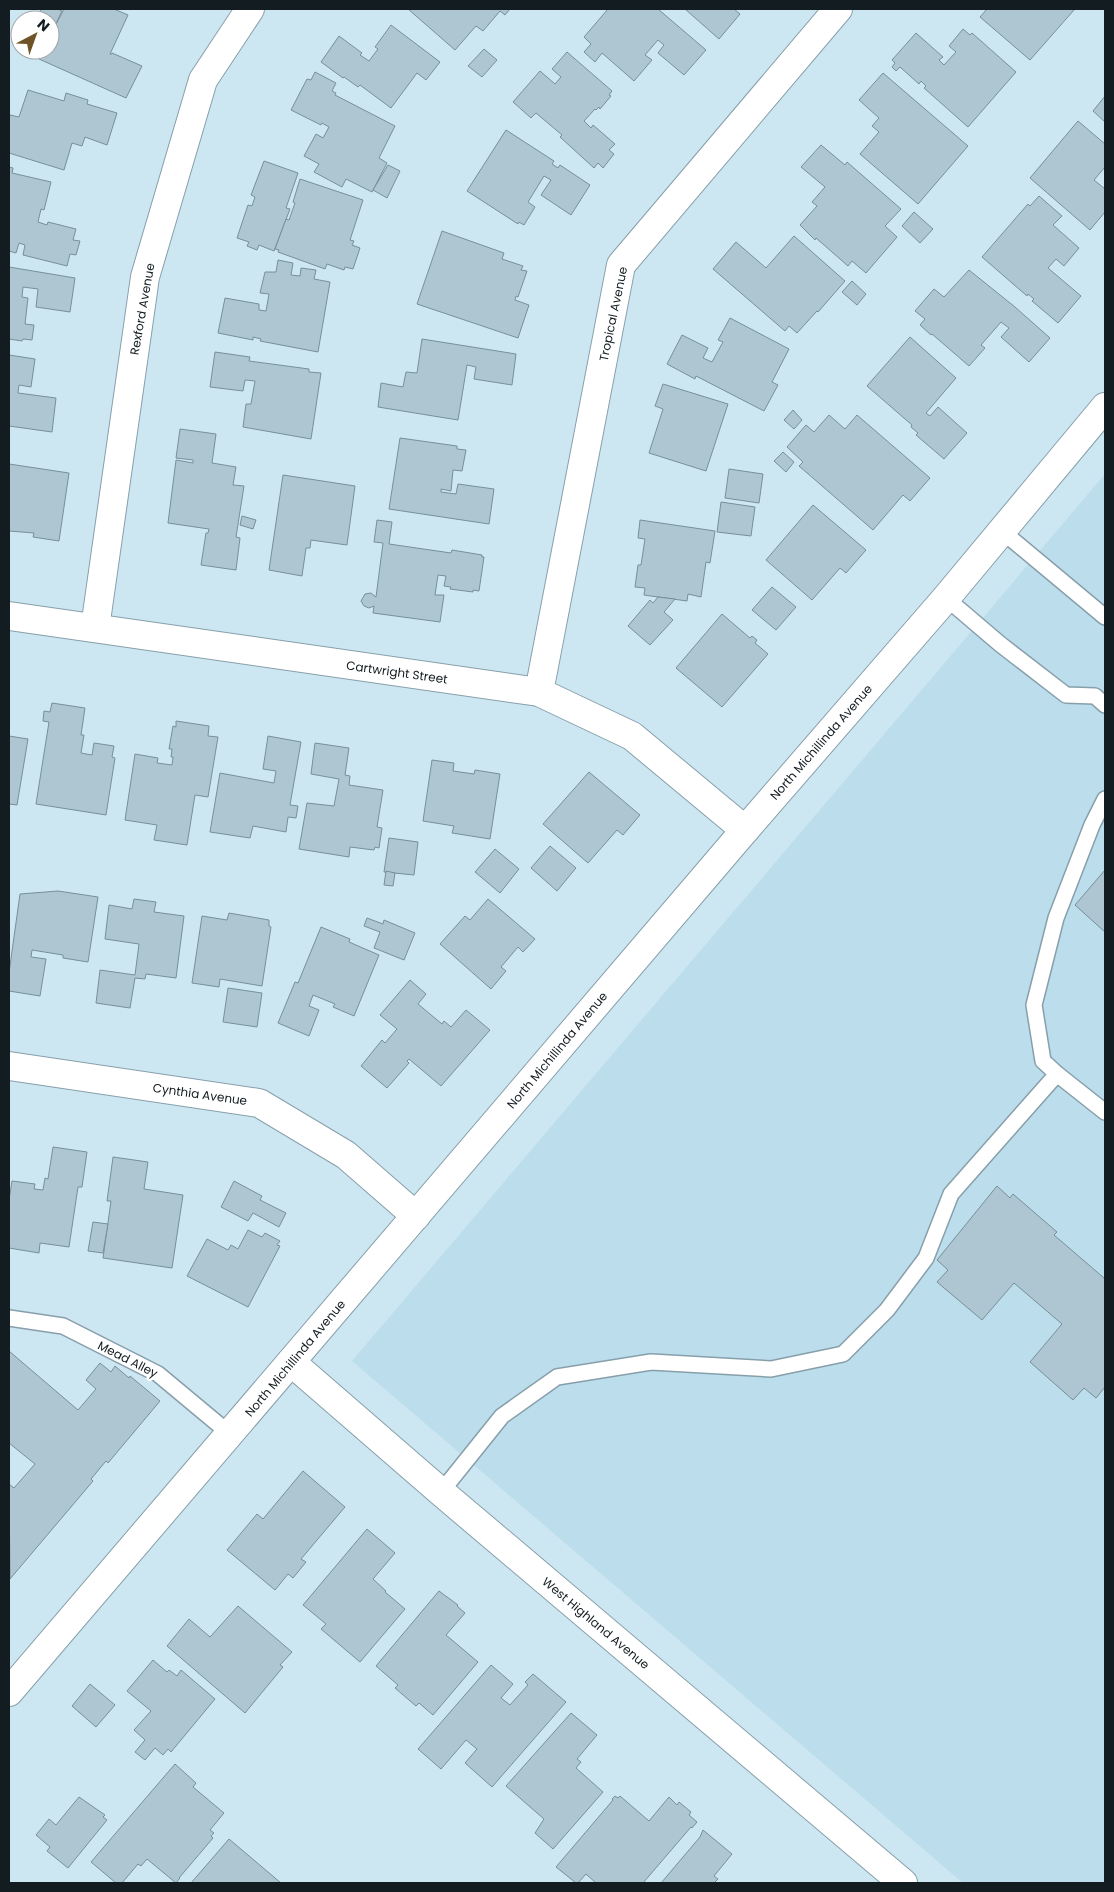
<svg xmlns="http://www.w3.org/2000/svg" width="1114" height="1892" viewBox="0 0 1114 1892" font-family="Poppins,sans-serif">
<style>
.built{fill:#bbddec}
.building{fill:#adc6d1;stroke:#778f99}
.lines{fill:none;stroke-linecap:round;stroke-linejoin:round}
.lane-casing{stroke:#879faa;stroke-width:18}
.street-casing{stroke:#879faa;stroke-width:30}
.secondary-casing{stroke:#879faa;stroke-width:30}
.lane{stroke:#fff;stroke-width:15}
.street{stroke:#fff;stroke-width:28}
.secondary{stroke:#fff;stroke-width:28}
.labels{text-anchor:middle;dominant-baseline:central;stroke-width:5;stroke-linejoin:round;paint-order:stroke}
.street-label{font-size:12px;fill:#131c20;stroke:#fff}
</style>
<rect width="100%" height="100%" fill="#cde7f2"/>
<!-- built -->
<polygon class="built" points="1105,474 1105,1883 963,1883 352,1361"/>
<!-- building -->
<g class="building">
<polygon points="41,9 58,9 62,11 50,36 50,20 36,20"/>
<polygon points="64,9 114,9 128,15 110,54 112,54 112,53 142,66 126,98 39,59 43,50 50,50 50,36"/>
<polygon points="408,9 510,9 505,15 500,11 483,31 476,26 455,50"/>
<polygon points="608,9 658,9 706,50 684,75 658,53 664,45 658,40 645,55 652,60 634,81 602,53 595,62 584,52 591,44 584,37"/>
<polygon points="685,9 734,9 740,14 719,39"/>
<polygon points="987,9 1072,9 1074,10 1030,60 980,17"/>
<polygon points="391,25 440,62 426,80 417,73 391,108 360,85 358,87 344,77 343,78 321,62 339,36 362,53 360,55 369,61 378,49 375,47"/>
<polygon points="963,29 970,35 972,33 1016,72 968,127 924,88 926,86 921,81 919,84 900,67 896,71 892,67 895,63 892,60 916,33 943,57 939,60 944,65 956,52 949,46"/>
<polygon points="484,49 497,60 482,77 468,66"/>
<polygon points="567,52 612,91 609,95 611,96 600,109 599,107 596,110 595,109 584,121 591,128 593,125 615,144 609,150 614,154 603,168 598,163 594,168 560,137 562,135 536,113 531,118 513,102 540,71 555,84 561,77 552,69"/>
<polygon points="315,72 336,83 332,91 336,93 335,95 395,126 379,158 387,163 372,192 346,179 342,187 314,172 319,164 304,156 316,134 323,138 329,127 322,123 321,125 291,110 307,79 311,80"/>
<polygon points="883,73 968,146 918,204 860,154 879,132 872,126 879,118 859,100"/>
<polygon points="28,90 64,101 66,93 88,100 87,104 117,113 107,145 85,137 82,146 72,143 64,170 9,153 9,121 10,115 19,117"/>
<polygon points="1105,96 1105,122 1093,111"/>
<polygon points="1078,121 1105,144 1105,167 1094,180 1105,189 1105,212 1090,230 1030,178"/>
<polygon points="506,130 554,161 552,164 558,168 560,165 590,185 571,215 541,195 551,180 544,176 528,202 535,207 524,225 519,222 518,224 467,191"/>
<polygon points="821,145 845,165 847,162 901,209 885,226 897,237 866,273 852,261 848,266 816,238 815,240 800,225 817,206 812,202 825,187 801,167"/>
<polygon points="264,161 298,173 286,208 290,209 274,251 259,245 257,250 247,246 249,242 237,238 248,205 252,206 255,197 251,195"/>
<polygon points="388,165 400,171 387,198 373,190"/>
<polygon points="9,167 13,168 12,173 51,182 44,210 41,209 38,222 47,225 48,222 76,229 73,240 80,241 76,255 70,254 67,266 23,255 25,245 19,243 16,253 9,251"/>
<polygon points="300,179 363,200 350,240 354,241 352,245 360,248 353,269 345,267 344,270 327,264 325,269 278,252 279,250 275,249 286,219 289,220 295,203 293,202"/>
<polygon points="1039,196 1062,216 1053,225 1079,248 1064,266 1056,259 1048,268 1081,296 1058,323 1032,301 1034,299 1028,294 1027,296 982,257 1028,204 1030,206"/>
<polygon points="914,212 933,229 920,243 902,226"/>
<polygon points="442,231 504,253 502,259 523,266 521,270 527,271 518,297 516,296 515,300 529,305 518,338 417,304"/>
<polygon points="794,236 845,281 818,312 817,311 797,333 789,326 785,331 713,269 736,242 766,268"/>
<polygon points="278,260 293,263 291,275 300,276 301,268 316,270 314,279 330,282 318,352 260,341 261,339 253,337 253,340 218,333 225,298 259,304 259,310 266,311 269,294 260,293 265,272 276,272"/>
<polygon points="9,267 75,278 70,312 36,307 38,289 23,287 22,297 28,298 25,324 34,325 32,340 23,339 22,341 9,339"/>
<polygon points="969,270 1015,307 1050,338 1029,362 1001,337 1009,328 1001,322 981,345 985,348 969,366 932,334 931,335 920,325 925,319 915,311 934,289 944,297"/>
<polygon points="852,281 866,294 857,305 842,292"/>
<polygon points="730,318 789,349 772,382 778,385 764,411 696,376 695,379 667,364 682,335 708,348 703,358 712,362 723,342 718,340"/>
<polygon points="910,337 956,378 926,413 930,416 938,407 967,433 944,459 916,435 918,433 911,427 912,425 867,386"/>
<polygon points="422,339 516,354 512,385 474,379 476,367 467,365 458,420 378,407 381,383 403,387 406,372 417,373"/>
<polygon points="215,352 250,357 249,361 309,369 309,372 321,373 311,439 243,427 246,404 251,404 255,381 245,380 243,391 210,387"/>
<polygon points="9,355 35,359 31,387 19,385 18,393 56,398 52,432 9,426"/>
<polygon points="663,384 728,404 706,471 649,453 663,409 655,406"/>
<polygon points="793,410 802,420 794,429 784,420"/>
<polygon points="829,415 845,429 857,415 930,478 910,501 903,495 873,530 799,466 803,462 787,447 806,425 814,432"/>
<polygon points="180,429 216,434 212,463 236,467 233,485 244,486 236,537 240,538 236,570 201,565 206,533 208,533 209,529 168,523 176,460 193,463 193,460 176,458"/>
<polygon points="400,438 457,446 457,449 466,450 462,471 453,470 451,491 441,489 441,492 456,494 458,484 494,489 489,524 389,509"/>
<polygon points="783,452 794,462 786,472 774,461"/>
<polygon points="9,464 69,473 59,541 33,537 34,533 9,531"/>
<polygon points="729,469 763,474 759,503 725,498"/>
<polygon points="283,475 355,486 347,545 311,540 310,548 306,548 302,576 269,570"/>
<polygon points="721,502 755,507 751,536 717,532"/>
<polygon points="813,505 866,550 846,573 840,568 812,600 766,560"/>
<polygon points="242,516 256,520 253,529 240,525"/>
<polygon points="377,520 392,522 389,544 451,553 452,550 482,555 482,557 484,557 479,591 473,590 473,592 450,589 451,587 444,586 446,576 438,575 435,595 444,595 440,622 373,613 374,606 369,608 364,606 361,601 365,594 371,593 376,597 383,543 374,542"/>
<polygon points="640,520 715,531 710,563 706,562 701,597 688,594 687,601 658,597 644,595 645,588 635,587 638,565 641,565 645,539 638,538"/>
<polygon points="772,587 796,607 776,630 752,610"/>
<polygon points="658,597 675,599 664,612 673,620 650,645 628,626 650,600 653,603"/>
<polygon points="722,614 750,638 752,636 757,640 755,643 768,654 722,707 676,668"/>
<polygon points="52,703 85,708 81,735 84,735 81,753 92,755 94,743 114,746 112,757 115,758 106,815 36,804 49,722 43,721 44,711 50,712"/>
<polygon points="176,721 209,726 208,736 218,737 208,797 195,795 187,845 154,840 157,825 125,820 135,754 158,758 157,763 172,765 173,757 171,757 172,749 169,749 173,726 176,727"/>
<polygon points="9,736 28,739 17,805 9,804"/>
<polygon points="268,736 301,742 290,805 298,806 296,818 288,817 286,832 253,826 250,838 210,832 220,773 274,783 276,771 263,769"/>
<polygon points="315,743 349,748 345,775 350,776 349,785 383,790 377,827 382,828 379,848 375,847 374,850 350,847 349,857 299,849 307,803 334,806 339,779 311,774"/>
<polygon points="432,760 454,763 453,771 474,774 475,770 500,774 490,839 452,833 454,826 423,821"/>
<polygon points="589,772 640,815 623,835 617,830 588,863 543,824"/>
<polygon points="389,838 418,842 414,875 384,872"/>
<polygon points="550,846 576,868 557,891 531,868"/>
<polygon points="495,849 519,869 500,893 475,872"/>
<polygon points="1105,870 1105,932 1075,905"/>
<polygon points="386,871 395,873 393,886 384,885"/>
<polygon points="58,891 98,897 88,962 63,958 63,955 32,950 31,957 46,959 40,996 9,991 9,973 20,894"/>
<polygon points="134,899 156,902 154,912 184,916 176,978 146,974 145,979 135,978 130,1008 96,1003 100,970 135,975 139,944 105,939 109,905 132,909"/>
<polygon points="488,899 535,939 523,952 518,947 501,967 506,971 491,989 440,944 465,916 470,920"/>
<polygon points="229,913 269,920 269,926 271,927 262,986 220,979 219,987 192,983 202,916 227,920"/>
<polygon points="367,918 383,924 384,920 415,933 404,960 374,948 380,932 364,926"/>
<polygon points="321,927 350,939 349,942 379,955 354,1016 333,1007 335,1004 313,995 309,1006 319,1010 309,1036 278,1023 295,982 298,983"/>
<polygon points="410,980 426,994 418,1004 442,1024 444,1021 451,1027 466,1010 490,1030 441,1086 409,1059 407,1061 409,1063 387,1088 361,1066 382,1040 385,1043 397,1029 380,1015"/>
<polygon points="228,988 262,993 257,1027 223,1022"/>
<polygon points="53,1147 87,1152 82,1187 78,1187 69,1247 40,1243 39,1253 9,1248 9,1200 12,1181 35,1184 34,1189 43,1190 45,1178 48,1179"/>
<polygon points="113,1157 148,1162 144,1189 183,1195 172,1268 103,1258 111,1201 107,1201"/>
<polygon points="234,1181 262,1196 260,1200 286,1213 279,1227 253,1213 248,1221 221,1207"/>
<polygon points="997,1186 1010,1198 1013,1194 1057,1232 1054,1235 1104,1278 1105,1277 1105,1387 1096,1398 1084,1388 1073,1400 1030,1362 1062,1324 1014,1283 982,1320 937,1282 948,1270 937,1260"/>
<polygon points="93,1222 108,1224 103,1253 88,1251"/>
<polygon points="248,1230 262,1237 265,1233 280,1241 277,1245 280,1246 248,1307 187,1276 207,1239 228,1250 231,1245 238,1249"/>
<polygon points="9,1351 78,1410 96,1389 86,1380 100,1363 111,1372 115,1366 129,1378 130,1376 160,1401 108,1463 106,1461 91,1479 93,1481 10,1579 9,1484 14,1488 35,1464 9,1443"/>
<polygon points="303,1471 345,1507 301,1559 306,1562 293,1578 288,1574 275,1590 227,1550 257,1514 263,1519"/>
<polygon points="367,1529 395,1553 373,1579 386,1591 385,1592 405,1609 360,1662 321,1629 326,1624 303,1605"/>
<polygon points="439,1591 458,1605 457,1606 465,1613 446,1635 478,1662 433,1715 419,1703 416,1706 395,1688 398,1685 376,1666"/>
<polygon points="238,1606 292,1652 280,1665 283,1667 245,1713 167,1646 189,1619 210,1637"/>
<polygon points="153,1660 167,1672 169,1670 177,1676 181,1670 215,1699 171,1752 168,1749 163,1755 155,1748 145,1760 135,1752 145,1740 134,1730 151,1711 127,1691"/>
<polygon points="491,1665 513,1684 501,1698 510,1705 528,1685 525,1682 533,1674 566,1702 492,1787 465,1763 477,1749 466,1740 441,1769 418,1749"/>
<polygon points="90,1684 115,1705 96,1727 72,1706"/>
<polygon points="571,1713 597,1735 577,1759 581,1762 576,1768 603,1792 553,1849 535,1833 544,1819 506,1786"/>
<polygon points="175,1764 196,1783 193,1787 224,1813 210,1830 214,1833 211,1836 213,1838 179,1878 180,1878 176,1883 147,1859 141,1866 138,1864 122,1883 116,1883 91,1862"/>
<polygon points="615,1796 618,1798 620,1796 649,1821 669,1797 677,1805 679,1802 691,1812 689,1815 697,1822 692,1828 691,1827 643,1883 596,1883 586,1874 578,1883 576,1883 556,1867 613,1800 612,1799"/>
<polygon points="79,1797 105,1815 103,1817 107,1820 68,1868 47,1851 50,1847 36,1835 49,1819 56,1825"/>
<polygon points="703,1830 732,1854 714,1876 718,1879 714,1883 661,1883 700,1837"/>
<polygon points="229,1839 281,1883 191,1883"/>
</g>
<g class="lines">
<defs>
<g id="lane">
<polyline points="1003,532 1105,617"/>
<polyline points="946,598 1000,644 1066,695 1095,696 1105,705"/>
<polyline points="1057,1074 1105,1112"/>
<polyline points="9,1318 63,1326 158,1374 230,1434"/>
<polyline points="441,1492 502,1416 557,1377 651,1362 771,1369 843,1354 887,1310 926,1258 951,1194 1057,1074 1043,1061 1034,1005 1056,918 1092,825 1105,799"/>
</g>
<g id="street">
<polyline points="9,616 539,692 632,736 745,830"/>
<polyline points="95,628 145,277 203,80 250,9"/>
<polyline points="539,692 621,265 838,9"/>
<polyline points="9,1066 259,1103 346,1155 416,1216"/>
<polyline points="291,1362 441,1492 903,1883"/>
</g>
<polyline id="secondary" points="9,1692 745,830 946,598 1105,407"/>
</defs>
<!-- lane casing -->
<use href="#lane" class="lane-casing"/>
<!-- street casing -->
<use href="#street" class="street-casing"/>
<!-- secondary casing -->
<use href="#secondary" class="secondary-casing"/>
<!-- lane -->
<use href="#lane" class="lane"/>
<!-- street -->
<use href="#street" class="street"/>
<!-- secondary -->
<use href="#secondary" class="secondary"/>
</g>
<g class="labels">
<!-- street labels -->
<g class="street-label">
<text transform="translate(142 309) rotate(-80)">Rexford Avenue</text>
<text transform="translate(613 314) rotate(-78)">Tropical Avenue</text>
<text transform="translate(397 672) rotate(8)">Cartwright Street</text>
<text transform="translate(821 742) rotate(-49)">North Michillinda Avenue</text>
<text transform="translate(557 1050) rotate(-50)">North Michillinda Avenue</text>
<text transform="translate(200 1094) rotate(8)">Cynthia Avenue</text>
<text transform="translate(295 1358) rotate(-50)">North Michillinda Avenue</text>
<text transform="translate(128 1359) rotate(27)">Mead Alley</text>
<text transform="translate(596 1623) rotate(40)">West Highland Avenue</text>
</g>
</g>
<!-- border -->
<rect width="1114" height="1892" fill="none" stroke="#131c20" stroke-width="20"/>
<!-- north arrow -->
<g transform="translate(35 35) rotate(41)"><circle r="24" fill="#ffffff" stroke="#a1a4a6"/>
<path d="M0-4L9 19L0 12L-9 19Z" fill="#6f5225"/>
<text y="-8" font-size="14" font-weight="bold" text-anchor="middle" fill="#131c20">N</text>
</g>
</svg>
